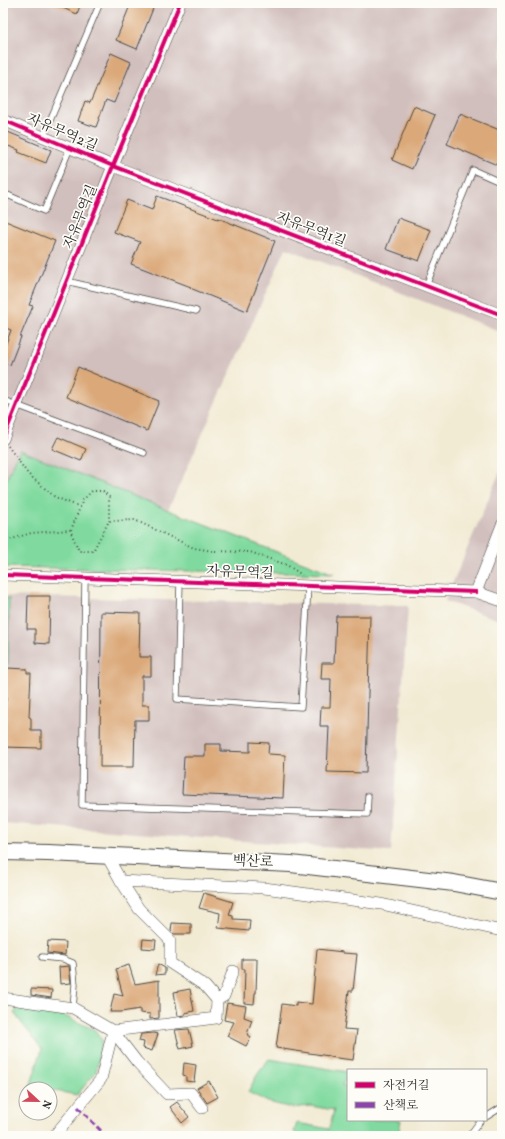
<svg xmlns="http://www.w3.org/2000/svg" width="505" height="1139" viewBox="0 0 505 1139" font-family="Vollkorn,'Noto Serif KR',serif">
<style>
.industrial{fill:#d1bfbd}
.green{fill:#80da9f;stroke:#568265}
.building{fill:#dba979}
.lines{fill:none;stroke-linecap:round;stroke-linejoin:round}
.lane-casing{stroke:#494844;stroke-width:7}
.street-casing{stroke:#494844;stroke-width:12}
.secondary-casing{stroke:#494844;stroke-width:18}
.path{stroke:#494844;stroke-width:2;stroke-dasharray:1 3;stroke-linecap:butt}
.lane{stroke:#fff;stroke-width:5.5}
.street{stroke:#fff;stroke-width:11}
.secondary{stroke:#fff;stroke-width:16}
.quiet{stroke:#8e44ad;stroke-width:3;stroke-dasharray:6 3;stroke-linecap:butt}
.cycleway-casing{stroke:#fdfcf7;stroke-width:6}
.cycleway{stroke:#d6006c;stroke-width:4}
.labels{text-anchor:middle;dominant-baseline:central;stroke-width:3.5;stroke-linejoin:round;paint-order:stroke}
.street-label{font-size:14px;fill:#2b2b2b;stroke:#fdfcf7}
</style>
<rect width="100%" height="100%" fill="#fdfcf7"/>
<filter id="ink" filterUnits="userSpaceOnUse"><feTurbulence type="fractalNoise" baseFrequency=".025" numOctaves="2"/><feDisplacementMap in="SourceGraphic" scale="8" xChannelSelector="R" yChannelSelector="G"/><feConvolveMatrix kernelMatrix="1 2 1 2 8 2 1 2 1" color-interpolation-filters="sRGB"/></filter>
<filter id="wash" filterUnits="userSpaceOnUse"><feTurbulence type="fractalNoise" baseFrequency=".012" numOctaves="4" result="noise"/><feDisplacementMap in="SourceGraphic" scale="16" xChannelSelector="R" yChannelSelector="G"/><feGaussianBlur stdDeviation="0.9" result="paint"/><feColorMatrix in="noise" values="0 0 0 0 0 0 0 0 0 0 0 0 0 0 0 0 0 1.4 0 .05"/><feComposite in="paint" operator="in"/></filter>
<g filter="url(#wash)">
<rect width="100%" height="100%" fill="#f2ebd4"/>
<!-- industrial -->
<g class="industrial">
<polygon points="3,3 502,3 502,332 286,248 168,510 20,450 3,487"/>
<polygon points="502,467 502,621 445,601"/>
<polygon points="3,596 408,606 391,852 3,823"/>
</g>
<!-- green -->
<g class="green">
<polygon points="20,450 168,510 334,574 3,567 3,487"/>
<polygon points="3,599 9,599 8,664 3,664"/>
<polygon points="19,1007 60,1014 95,1030 102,1040 96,1072 77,1095 50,1090 50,1089 30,1087 42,1049 14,1013"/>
<polygon points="269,1059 348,1072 348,1077 342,1085 348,1087 348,1120 401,1120 398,1136 300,1136 294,1132 297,1123 329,1129 334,1110 310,1106 292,1108 268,1102 248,1092 257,1075"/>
</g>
<g id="blocks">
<!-- building -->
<g class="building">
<polygon points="51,3 81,3 77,14"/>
<polygon points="131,3 147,3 154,6 137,49 116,40"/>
<polygon points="111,53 131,62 114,103 106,100 96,127 78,121 85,101 90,103"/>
<polygon points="414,106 435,115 412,169 392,160"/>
<polygon points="460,114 502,131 502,167 447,144"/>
<polygon points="3,130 51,150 46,163 18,152 19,150 3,144"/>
<polygon points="157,196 218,219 218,218 275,241 247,311 190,288 191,287 131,264 140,242 114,232 127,200 152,210"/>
<polygon points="398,218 431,230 419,261 386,249"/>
<polygon points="3,220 55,241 29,305 33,306 20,337 21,337 10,365 3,363 3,352 11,330 3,327"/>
<polygon points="78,367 159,401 147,431 66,397"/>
<polygon points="58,437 86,449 81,461 52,449"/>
<polygon points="28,596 50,596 49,644 35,643 35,629 27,629"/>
<polygon points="101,612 140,613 139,657 151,657 151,676 142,676 142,705 149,705 149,720 135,720 134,767 100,767"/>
<polygon points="336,616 370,616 366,773 327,772 329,726 320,726 321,707 330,707 331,679 321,679 322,663 334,663"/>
<polygon points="7,668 27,669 27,673 31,673 29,717 31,718 31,730 41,730 41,748 3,747 3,701 6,701"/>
<polygon points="250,742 269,743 268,754 285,755 283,798 182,794 184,756 205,756 205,744 221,744 221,751 250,752"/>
<polygon points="204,893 233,902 229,915 233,916 233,919 250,920 249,931 218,928 220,913 199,908"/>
<polygon points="172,923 191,924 191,934 174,934 171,931"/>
<polygon points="143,939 156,940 155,949 142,948"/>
<polygon points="48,941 66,942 65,955 47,953"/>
<polygon points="317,949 343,952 343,953 357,954 353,991 349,991 344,1029 357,1030 353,1060 329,1057 329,1056 276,1048 282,1004 296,1006 296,1002 312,1004"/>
<polygon points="242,959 257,959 257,961 256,993 255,993 254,1004 244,1003 245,969 242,969"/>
<polygon points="158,964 165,968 165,974 155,975"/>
<polygon points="129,965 135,984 159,980 159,1018 150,1019 150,1014 140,1013 140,1009 121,1012 110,1012 114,994 123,996 116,969"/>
<polygon points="69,966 71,983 60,984 59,967"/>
<polygon points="31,989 52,990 51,998 31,995"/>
<polygon points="190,989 194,1011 185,1013 185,1015 178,1016 174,992"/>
<polygon points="227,1003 246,1006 244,1017 252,1020 247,1034 251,1037 246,1046 227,1036 234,1022 224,1020"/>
<polygon points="189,1029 193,1046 180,1049 175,1030"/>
<polygon points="154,1033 158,1034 152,1051 143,1048 144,1042 139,1041 141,1034"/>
<polygon points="184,1063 196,1065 194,1082 186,1081 186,1076 183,1075"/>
<polygon points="209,1081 218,1097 207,1103 197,1088"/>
<polygon points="177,1102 189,1117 182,1123 170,1107"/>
</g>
</g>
</g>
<g filter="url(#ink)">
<use href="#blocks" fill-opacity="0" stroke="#494844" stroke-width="1"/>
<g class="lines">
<defs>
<g id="lane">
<polyline points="43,137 100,3"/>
<polyline points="3,193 44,211 70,148"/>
<polyline points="66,281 196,311"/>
<polyline points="426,286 473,170 502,183"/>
<polyline points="3,400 144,453"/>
<polyline points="85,578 82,805 367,814 368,796"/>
<polyline points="180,582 177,699 301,707 308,586"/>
<polyline points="42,957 63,959 73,963 75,985 73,1008"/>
<polyline points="486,1117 502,1107"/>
<polyline points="469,1136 481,1120"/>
</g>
<g id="street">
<polyline points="3,120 113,166 502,315"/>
<polyline points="3,439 113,166 180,3"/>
<polyline points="502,525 476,592 502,601"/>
<polyline points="3,575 476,592"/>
<polyline points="121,881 264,888 381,904 502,931"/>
<polyline points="3,998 73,1008 113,1031 137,1062 167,1094 191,1093 202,1108"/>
<polyline points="217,1000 224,996 233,971"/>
<polyline points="54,1136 101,1079 113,1031 216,1018 217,1000 205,986 170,963 170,940 139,909 121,881 107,856"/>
</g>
<polyline id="secondary" points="3,852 48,853 291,864 454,883 502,892"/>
</defs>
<!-- lane casing -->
<use href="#lane" class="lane-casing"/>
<!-- street casing -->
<use href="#street" class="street-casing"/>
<!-- secondary casing -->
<use href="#secondary" class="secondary-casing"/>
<!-- path -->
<g class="path">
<polyline points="8,446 28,474 55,497 80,507"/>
<polyline points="71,530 83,500 92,491 103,491 109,497 109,521"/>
<polyline points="3,542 31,533 70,530 79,551 93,551 109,521 135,520 194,548 213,551 250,552 287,565 302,575"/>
</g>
<!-- lane -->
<use href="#lane" class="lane"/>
<!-- street -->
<use href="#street" class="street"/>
<!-- secondary -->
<use href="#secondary" class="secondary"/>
<!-- quiet -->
<polyline class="quiet" points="78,1107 106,1136"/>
<defs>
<g id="cycleway">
<polyline points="3,120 113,166 502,315"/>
<polyline points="3,439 113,166 180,3"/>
<polyline points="3,575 476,592"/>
</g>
</defs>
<!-- cycleway casing -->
<use href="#cycleway" class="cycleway-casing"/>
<!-- cycleway -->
<use href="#cycleway" class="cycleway"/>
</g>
</g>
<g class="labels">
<!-- street labels -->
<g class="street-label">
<text transform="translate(62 133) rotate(23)">자유무역2길</text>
<text transform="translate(81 217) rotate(-68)">자유무역길</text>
<text transform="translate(311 230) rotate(21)">자유무역1길</text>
<text transform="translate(240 573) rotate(2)">자유무역길</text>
<text transform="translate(253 862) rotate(3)">백산로</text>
</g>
</g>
<!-- margin -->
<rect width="505" height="1139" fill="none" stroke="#fdfcf7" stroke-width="16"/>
<!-- legend -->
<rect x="347" y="1069" width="140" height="52" fill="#fdfcf7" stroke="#a9a8a5"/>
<rect x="355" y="1082" width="20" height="6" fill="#d6006c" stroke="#a9a8a5"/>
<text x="383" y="1089" font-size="12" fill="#2b2b2b">자전거길</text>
<rect x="355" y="1102" width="20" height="6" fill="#8e44ad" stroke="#a9a8a5"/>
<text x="383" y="1109" font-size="12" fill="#2b2b2b">산책로</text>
<!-- north arrow -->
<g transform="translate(38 1101) rotate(112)"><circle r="19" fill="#fdfcf7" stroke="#a9a8a5"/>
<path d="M0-3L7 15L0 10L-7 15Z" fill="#d1495b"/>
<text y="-6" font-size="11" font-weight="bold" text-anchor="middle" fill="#2b2b2b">N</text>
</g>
</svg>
